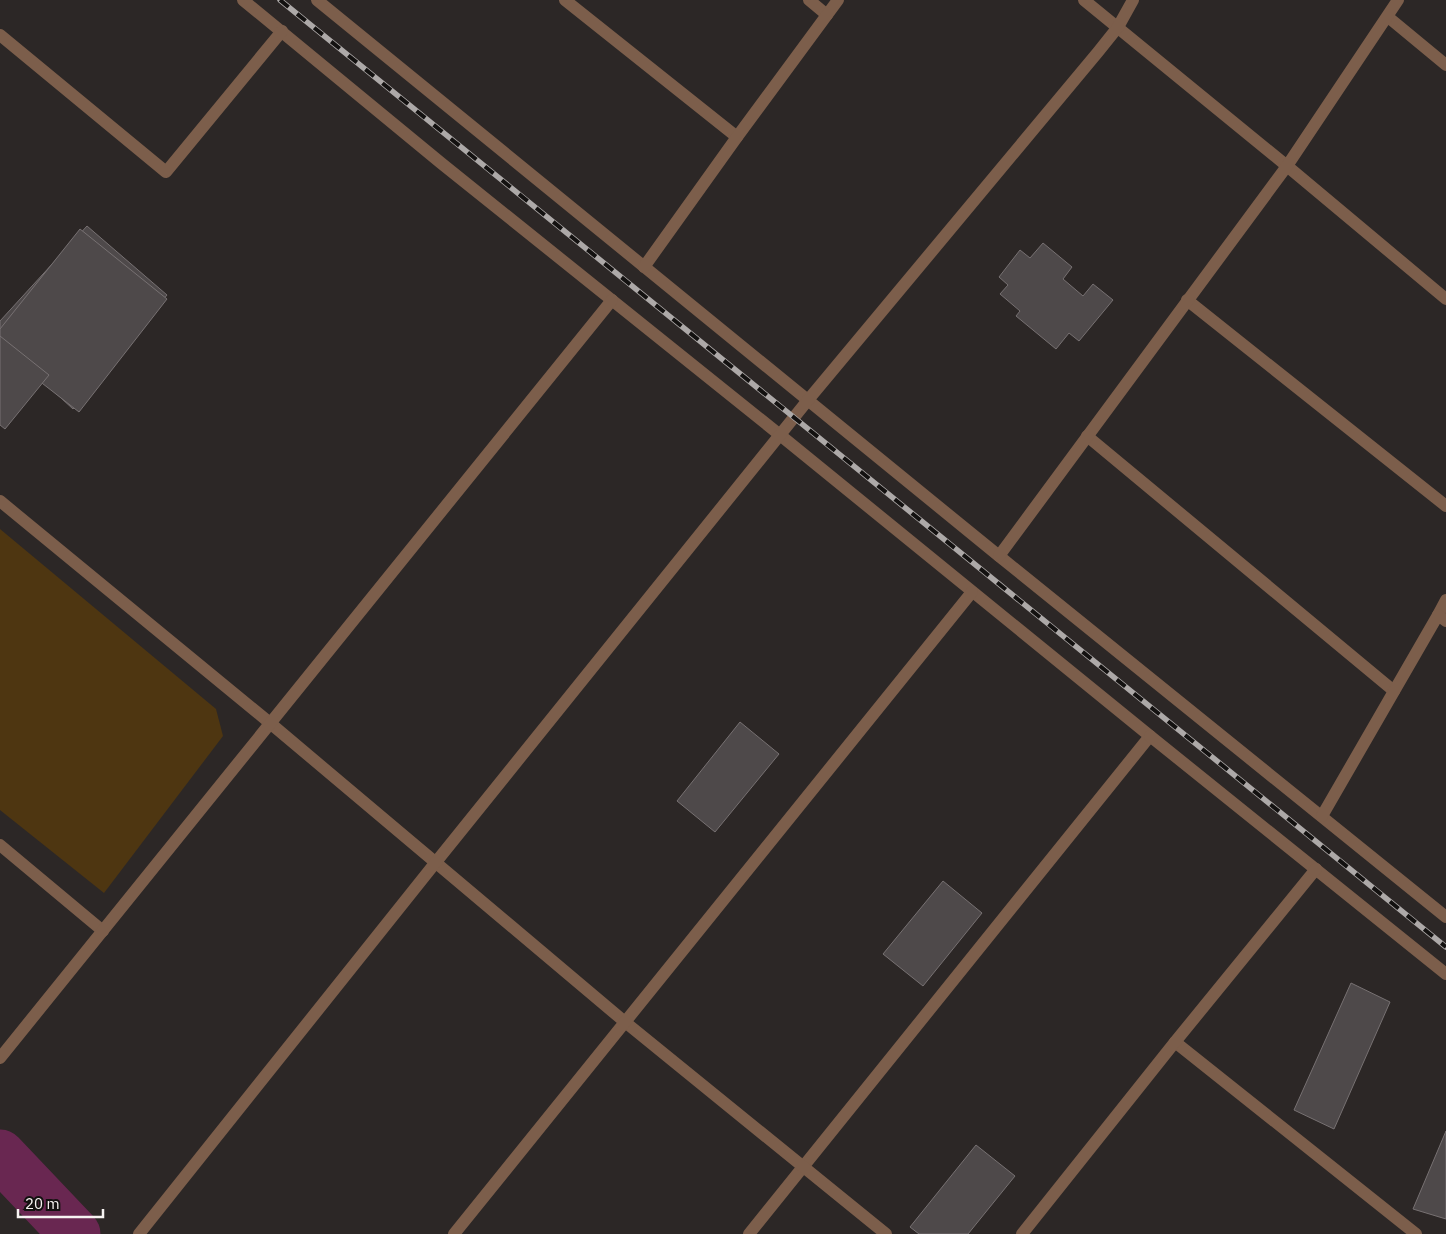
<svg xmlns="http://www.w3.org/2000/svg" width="1446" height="1234" viewBox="0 0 1446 1234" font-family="'IBM Plex Sans',sans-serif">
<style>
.green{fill:#4e3611}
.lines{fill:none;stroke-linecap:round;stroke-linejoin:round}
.river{stroke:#692751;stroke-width:51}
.building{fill:#4e494a;stroke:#777172}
.minor{stroke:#7c5e4b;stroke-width:12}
.rail-casing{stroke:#ada9a8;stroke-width:5.5}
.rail{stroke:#131110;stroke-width:4;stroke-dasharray:11;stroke-linecap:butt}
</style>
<rect width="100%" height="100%" fill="#2c2726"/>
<!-- green -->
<polygon class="green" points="0,529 216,709 223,736 104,893 0,810"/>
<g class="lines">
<!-- river -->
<polyline class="river" points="0,1155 75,1234"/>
</g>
<!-- building -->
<g class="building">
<polygon points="87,226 167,295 73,409 0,342 0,321"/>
<polygon points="80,229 167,299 79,412 38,380 16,407 0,394 0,329"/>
<polygon points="1043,243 1072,267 1063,279 1083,296 1093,284 1113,300 1079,341 1069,333 1056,349 1016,316 1020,311 1000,294 1008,285 999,277 1020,250 1030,258"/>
<polygon points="0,336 49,375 5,429 0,425"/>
<polygon points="740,722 779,754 715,832 677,801"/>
<polygon points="943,881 982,913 923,986 883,954"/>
<polygon points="1351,983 1390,1002 1334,1129 1294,1110"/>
<polygon points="1446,1131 1446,1219 1413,1209"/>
<polygon points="976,1145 1015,1176 968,1234 919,1234 910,1227"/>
</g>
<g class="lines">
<!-- minor -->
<g class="minor">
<polyline points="243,0 441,163 780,435 1150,736 749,1234"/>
<polyline points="317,0 999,556 1446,917"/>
<polyline points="565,0 737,137"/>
<polyline points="809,0 827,15"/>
<polyline points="1084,0 1287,166 1446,299"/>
<polyline points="1388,17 1446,65"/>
<polyline points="0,35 166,172 282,31"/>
<polyline points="644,267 737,137 838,0"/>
<polyline points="1187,300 1446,506"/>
<polyline points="1087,436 1394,691"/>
<polyline points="0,501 270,723 625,1022 886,1234"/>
<polyline points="999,556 1287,166 1398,0"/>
<polyline points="1438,615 1446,600"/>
<polyline points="1150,736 1446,974"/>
<polyline points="1322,816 1438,615 1446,621"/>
<polyline points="0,845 103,931"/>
<polyline points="1175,1042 1416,1234"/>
<polyline points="0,1058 612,300"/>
<polyline points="139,1234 436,862 808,400 1098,52 1118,27 1133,0"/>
<polyline points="454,1234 972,592"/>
<polyline points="1022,1234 1175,1042 1316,869"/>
</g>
<defs>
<polyline id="rail" points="280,0 1446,947"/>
</defs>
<!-- rail casing -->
<use href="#rail" class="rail-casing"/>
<!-- rail -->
<use href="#rail" class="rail"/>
</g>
<!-- scale -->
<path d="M18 1209v8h85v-8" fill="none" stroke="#f7f3f2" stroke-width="2.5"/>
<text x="25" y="1209" font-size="15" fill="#f7f3f2" stroke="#131110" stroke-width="4" paint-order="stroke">20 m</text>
</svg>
